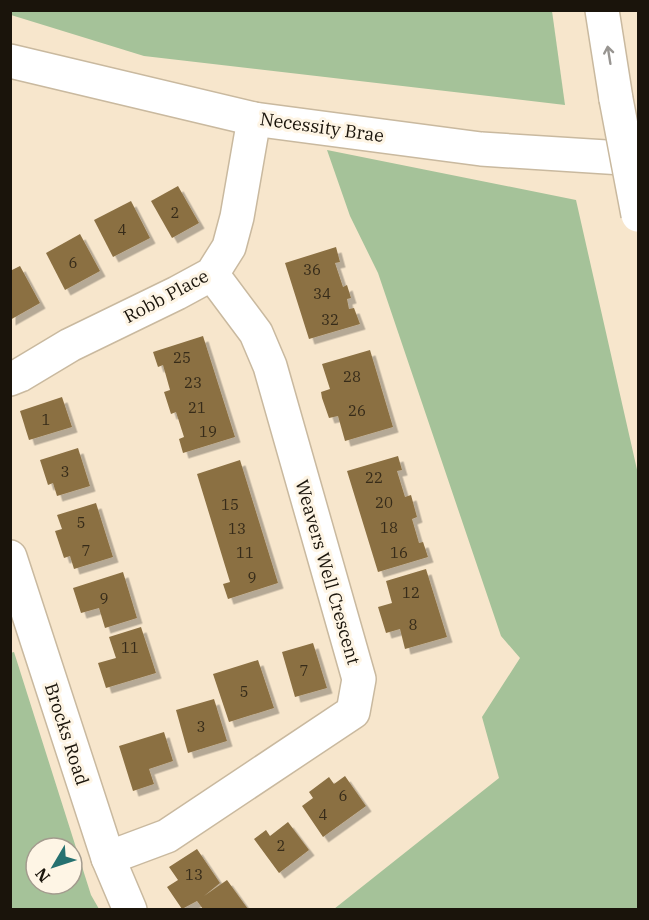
<svg xmlns="http://www.w3.org/2000/svg" width="649" height="920" viewBox="0 0 649 920" font-family="'IBM Plex Serif',serif">
<style>
.green{fill:#a5c299;fill-rule:evenodd}
.building{fill:#8b7043;filter:url(#shadow)}
.lines{fill:none;stroke-linecap:round;stroke-linejoin:round}
.street-casing{stroke:#c9b99f;stroke-width:36}
.secondary-casing{stroke:#c9b99f;stroke-width:36}
.highway-casing{stroke:#c9b99f;stroke-width:36}
.street{stroke:#fff;stroke-width:33}
.secondary{stroke:#fff;stroke-width:33}
.highway{stroke:#fff;stroke-width:33}
.highway-bridge-casing{stroke:#c9b99f;stroke-width:36;stroke-linecap:butt}
.highway-bridge{stroke:#fff;stroke-width:33}
.oneway{stroke:#989591}
.labels{text-anchor:middle;dominant-baseline:central;stroke-width:6;stroke-linejoin:round;paint-order:stroke}
.number-label{font-size:15px;fill:#362b19}
.street-label{font-size:18px;fill:#1a140b;stroke:#fef5e5}
</style>
<defs>
<filter id="shadow"><feDropShadow dx="5.5" dy="5.5" stdDeviation="0" flood-color="#0004"/></filter>
</defs>
<rect width="100%" height="100%" fill="#f7e6cc"/>
<!-- green -->
<g class="green">
<polygon points="10,11 552,11 565,105 144,56 11,15"/>
<polygon points="327,150 576,200 638,474 638,909 334,909 499,778 482,717 520,658 501,636 378,273 350,216"/>
<path d="M14 652 91 895 99 909H11L10 653ZM36 848H72V884H36Z"/>
</g>
<!-- building -->
<g class="building">
<polygon points="178,186 199,223 172,238 151,201"/>
<polygon points="131,201 150,238 113,257 94,220"/>
<polygon points="80,234 100,271 65,290 46,253"/>
<polygon points="336,247 340,262 335,263 343,287 347,285 351,298 347,299 349,309 354,308 360,324 309,339 285,263"/>
<polygon points="20,266 40,303 10,320 10,271"/>
<polygon points="203,336 235,437 183,453 179,439 184,437 176,412 171,414 164,392 170,390 163,365 158,367 153,352"/>
<polygon points="370,350 393,427 345,441 338,416 329,418 322,398 321,392 330,389 322,364"/>
<polygon points="62,397 72,427 29,440 20,411"/>
<polygon points="78,448 90,486 57,496 53,483 48,485 40,460"/>
<polygon points="398,456 402,470 397,471 405,497 411,495 417,517 412,519 419,543 423,542 428,557 378,572 347,471"/>
<polygon points="240,460 278,583 228,599 223,584 230,582 197,474"/>
<polygon points="96,503 113,557 74,569 70,556 64,558 55,531 62,529 57,515"/>
<polygon points="426,569 447,637 405,649 400,629 386,633 378,607 392,603 386,581"/>
<polygon points="123,572 137,618 105,628 99,608 81,613 73,588"/>
<polygon points="141,627 156,673 106,688 98,663 116,658 109,637"/>
<polygon points="313,643 327,688 295,697 282,652"/>
<polygon points="258,660 274,708 229,722 213,674"/>
<polygon points="214,699 227,741 188,753 176,710"/>
<polygon points="164,732 173,761 149,769 154,784 133,791 119,746"/>
<polygon points="345,776 366,806 323,837 302,806 313,798 309,792 329,777 334,784"/>
<polygon points="288,822 309,850 279,873 254,839 266,830 270,836"/>
<polygon points="197,849 220,883 204,896 227,880 248,909 203,909 197,901 182,909 167,887 178,880 169,867"/>
</g>
<g class="lines">
<defs>
<g id="street">
<polyline points="10,379 20,375 70,345 177,293 212,274 229,247 237,217 254,119"/>
<polyline points="10,557 108,858 130,910"/>
<polyline points="108,858 167,836 353,712 359,679 270,366 256,333 212,274"/>
</g>
<polyline id="secondary" points="10,61 254,119 481,149 638,159"/>
<polyline id="highway" points="602,10 616,99"/>
</defs>
<!-- street casing -->
<use href="#street" class="street-casing"/>
<!-- secondary casing -->
<use href="#secondary" class="secondary-casing"/>
<!-- highway casing -->
<use href="#highway" class="highway-casing"/>
<!-- street -->
<use href="#street" class="street"/>
<!-- secondary -->
<use href="#secondary" class="secondary"/>
<!-- highway -->
<use href="#highway" class="highway"/>
<defs>
<polyline id="highway-bridge" points="616,99 638,215"/>
</defs>
<!-- highway-bridge casing -->
<use href="#highway-bridge" class="highway-bridge-casing"/>
<!-- highway-bridge -->
<use href="#highway-bridge" class="highway-bridge"/>
</g>
<!-- one-way arrows -->
<defs><path id="oneway-shaft" d="M-6 0H5M1.5-3L5.5 0L1.5 3" fill="none" stroke-width="1.6" stroke-linecap="round" stroke-linejoin="round" transform="scale(1.5)"/></defs>
<use class="oneway" href="#oneway-shaft" transform="translate(609 55) rotate(-99)"/>
<g class="labels">
<!-- number labels -->
<g class="number-label">
<text x="175" y="212">2</text>
<text x="122" y="229">4</text>
<text x="73" y="262">6</text>
<text x="312" y="269">36</text>
<text x="322" y="293">34</text>
<text x="330" y="319">32</text>
<text x="182" y="357">25</text>
<text x="352" y="376">28</text>
<text x="193" y="382">23</text>
<text x="197" y="407">21</text>
<text x="357" y="410">26</text>
<text x="46" y="419">1</text>
<text x="208" y="431">19</text>
<text x="65" y="471">3</text>
<text x="374" y="477">22</text>
<text x="384" y="502">20</text>
<text x="230" y="504">15</text>
<text x="81" y="522">5</text>
<text x="389" y="527">18</text>
<text x="237" y="528">13</text>
<text x="86" y="550">7</text>
<text x="245" y="552">11</text>
<text x="399" y="552">16</text>
<text x="252" y="577">9</text>
<text x="411" y="592">12</text>
<text x="104" y="598">9</text>
<text x="413" y="624">8</text>
<text x="130" y="647">11</text>
<text x="304" y="670">7</text>
<text x="244" y="691">5</text>
<text x="201" y="726">3</text>
<text x="343" y="795">6</text>
<text x="323" y="814">4</text>
<text x="281" y="845">2</text>
<text x="194" y="874">13</text>
</g>
<!-- street labels -->
<g class="street-label">
<text transform="translate(322 127) rotate(8)">Necessity Brae</text>
<text transform="translate(166 296) rotate(-28)">Robb Place</text>
<text transform="translate(328 572) rotate(74)">Weavers Well Crescent</text>
<text transform="translate(67 734) rotate(72)">Brocks Road</text>
</g>
</g>
<!-- border -->
<rect width="649" height="920" fill="none" stroke="#1a140b" stroke-width="24"/>
<!-- north arrow -->
<g transform="translate(54 866) rotate(231)"><circle r="28" fill="#fef5e5" stroke="#a39b8e" stroke-width="1.5"/>
<path d="M0-4.5L10 22L0 15L-10 22Z" fill="#267170"/>
<text y="-9" font-size="16" font-weight="bold" text-anchor="middle" fill="#1a140b">N</text>
</g>
</svg>
